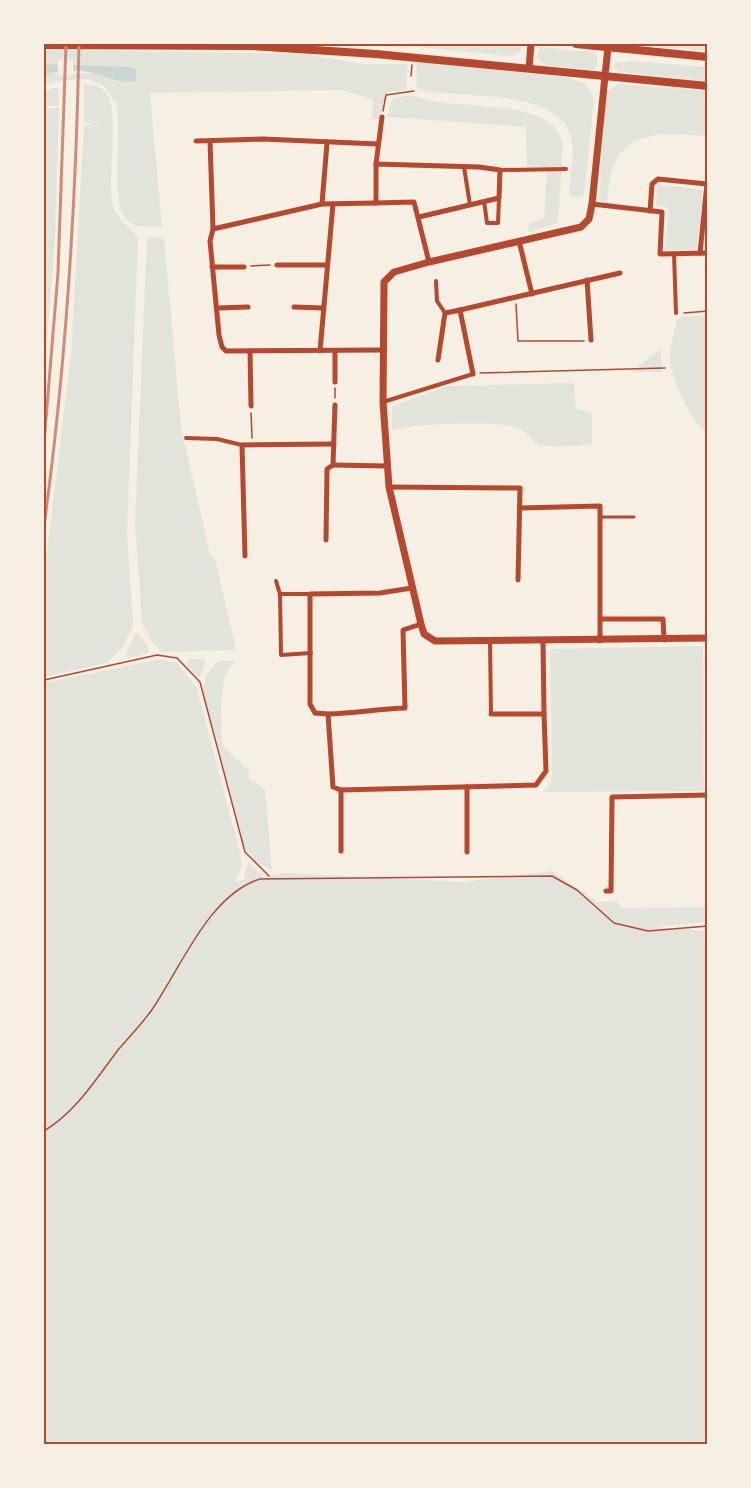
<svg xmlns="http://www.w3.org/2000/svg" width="751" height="1488" viewBox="0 0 751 1488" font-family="'Open Sans',sans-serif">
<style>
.green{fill:#e2e4dc}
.water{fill:#c9d6d2}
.pier{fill:#f6efe4}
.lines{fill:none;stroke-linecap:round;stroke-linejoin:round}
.path{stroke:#b5482f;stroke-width:1.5}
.service{stroke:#b5482f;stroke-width:3}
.pedestrian{stroke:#b5482f;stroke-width:4}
.minor{stroke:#b5482f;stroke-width:5}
.tertiary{stroke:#b5482f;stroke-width:7}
.secondary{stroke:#b5482f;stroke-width:8}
.rail{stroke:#cf8b77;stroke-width:3}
.neatline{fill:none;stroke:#b5482f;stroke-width:2}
</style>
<rect width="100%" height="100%" fill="#f6efe4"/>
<!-- green -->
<g class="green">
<polygon points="313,44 510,44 520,46 522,51 510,56 419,47"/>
<polygon points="626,44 707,44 707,51"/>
<polygon points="540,47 592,52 597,56 597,68 592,70 543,65 537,57"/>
<path d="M52 50 306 54 363 64H408L406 90 387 92 379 119H371L374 100 343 90 150 93 162 227 135 226C131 222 125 218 122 213 113 197 121 127 116 101H113C105 71 66 79 44 85V75L50 73H93L128 67 44 64V51Z"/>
<polygon points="630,61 707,67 707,81 621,72 613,67 616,63"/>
<path d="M417 62 565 77 585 83 594 99 584 196 572 198 569 192C570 175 575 153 571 137 558 87 460 99 420 90L416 86Z"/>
<path d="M618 84 707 91V136C673 134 627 127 613 168 609 179 608 194 607 205L599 200 605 101 608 92Z"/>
<path d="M84 85C92 85 101 86 106 92 121 113 106 178 113 205 117 221 130 225 138 238L127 534 133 625 123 647 106 663 44 677V577L71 354 84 125 102 126 84 123Z"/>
<polygon points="58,87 59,106 44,106 44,91"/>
<path d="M413 95C450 114 553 93 563 144L558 223 528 232 529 223 544 218 547 168 527 166 526 127 387 117 392 98Z"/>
<polygon points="44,108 59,108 55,236 44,382"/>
<polygon points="657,184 703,190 697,250 665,250 669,208 656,206"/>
<polygon points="147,237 164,238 181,427 210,555 216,562 236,650 162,652 151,641 142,622 135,523"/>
<path d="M707 315H708L707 432C694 428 671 378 670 363 669 348 674 334 677 320L683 317Z"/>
<polygon points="660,349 662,372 631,372"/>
<path d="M574 383 576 408 592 413V444L564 447 538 445C533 441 527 432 521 429 506 420 408 423 392 431V406L448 386Z"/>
<polygon points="136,632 148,646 148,653 128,658 126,654"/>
<polygon points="703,646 704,791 543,792 549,786 552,776 550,649"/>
<polygon points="161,659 177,663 197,688 241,857 242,866 235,882 244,880 248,862 263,875 260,877 286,873 463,882 552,871 597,902 616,901 622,908 707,907 707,922 654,927 707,931 707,1444 44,1444 44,683"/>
<polygon points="189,659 203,659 206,662 199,678 187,665"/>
<polygon points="218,661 235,661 225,675 221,706 222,745 249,771 249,778 265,789 272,870 256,862 244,845 203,690 206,675"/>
</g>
<!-- water -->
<path class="water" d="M44 64 128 67 136 69V81C114 83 111 77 93 73 78 69 57 71 44 75Z"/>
<!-- pier -->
<rect class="pier" x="58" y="60" width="15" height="15"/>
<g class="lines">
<!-- path -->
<g class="path">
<polyline points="411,76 412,65"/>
<polyline points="383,111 386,95 414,91"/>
<polyline points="251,266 270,265"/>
<polyline points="516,304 518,341 584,341"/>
<polyline points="684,313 708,311"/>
<polyline points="480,373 665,368"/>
<polyline points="335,398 335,388"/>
<polyline points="251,413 252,438"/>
<polyline points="44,680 157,655 177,658 200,682 245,852 269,876"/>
<path d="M44 1131C76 1112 96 1079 118 1050 129 1037 141 1025 151 1011 180 970 208 895 260 879L552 876 577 890 614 923 648 931 708 926"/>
</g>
<!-- service -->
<polyline class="service" points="602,517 634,517"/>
<!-- pedestrian -->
<g class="pedestrian">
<polyline points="464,167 470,205"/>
<polyline points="500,170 566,169"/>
<polyline points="484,201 487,223 498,223 499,198"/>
<polyline points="674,254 676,313"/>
<polyline points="436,281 437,301 445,313"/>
<polyline points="383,402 473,374"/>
<polyline points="186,438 217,439 242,445"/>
<polyline points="276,581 280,594 281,655 311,653"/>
<polyline points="280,594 310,594"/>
<polyline points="490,641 491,714"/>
</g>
<!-- minor -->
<g class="minor">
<polyline points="196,141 263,139 378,144"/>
<polyline points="210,141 213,229 322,204 376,203"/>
<polyline points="376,164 382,117"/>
<polyline points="322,204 327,143"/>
<polyline points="592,204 662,212 660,254 708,253"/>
<polyline points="650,211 652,184 658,179 707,184 700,253"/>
<polyline points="419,217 499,198 500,170 479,167 376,164 376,203 414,202 429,262"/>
<polyline points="213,229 210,241 219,335 222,347 226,351 382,350"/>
<polyline points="519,241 532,294"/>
<polyline points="277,265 327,265"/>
<polyline points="212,267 244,267"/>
<polyline points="587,280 591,340"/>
<polyline points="294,307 323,308"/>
<polyline points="217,308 248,307"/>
<polyline points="460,310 620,273"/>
<polyline points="250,351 251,406"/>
<polyline points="320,351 333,204"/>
<polyline points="335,351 335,382"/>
<polyline points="438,360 445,313 460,310 473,374"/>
<polyline points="333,465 387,466"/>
<polyline points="389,487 520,488 518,580"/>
<polyline points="520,508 600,506 600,641"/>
<polyline points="326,540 327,469 333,465 335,405"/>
<polyline points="245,556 242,445 334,444"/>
<polyline points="412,588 380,593 310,594 310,704 315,713 328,714 333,787 341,790 536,785 546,771 544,714"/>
<polyline points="601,619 663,619 664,640"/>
<path d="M328 714C355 713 379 709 405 708L403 630 421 624"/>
<polyline points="491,714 544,714 543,641"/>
<polyline points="341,851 341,790"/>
<polyline points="467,852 467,787"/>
<polyline points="606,891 611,891 612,797 708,795"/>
</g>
<!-- tertiary -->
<g class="tertiary">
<polyline points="608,47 592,204 589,219 581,227 429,262 394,272 384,282 383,402 389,487 421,624 424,634 435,641 708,638"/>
<polyline points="529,68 531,44"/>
</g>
<!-- secondary -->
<g class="secondary">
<polyline points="576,44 708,57"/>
<polyline points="44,45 252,46 376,54 708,86"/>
</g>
<!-- rail -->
<g class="rail">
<polyline points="44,443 58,273 66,44"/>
<path d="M44 526C66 366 76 205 79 44"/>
</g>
</g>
<!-- border -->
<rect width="751" height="1488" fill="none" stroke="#f6efe4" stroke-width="90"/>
<rect x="45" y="45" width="661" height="1398" class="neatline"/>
</svg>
